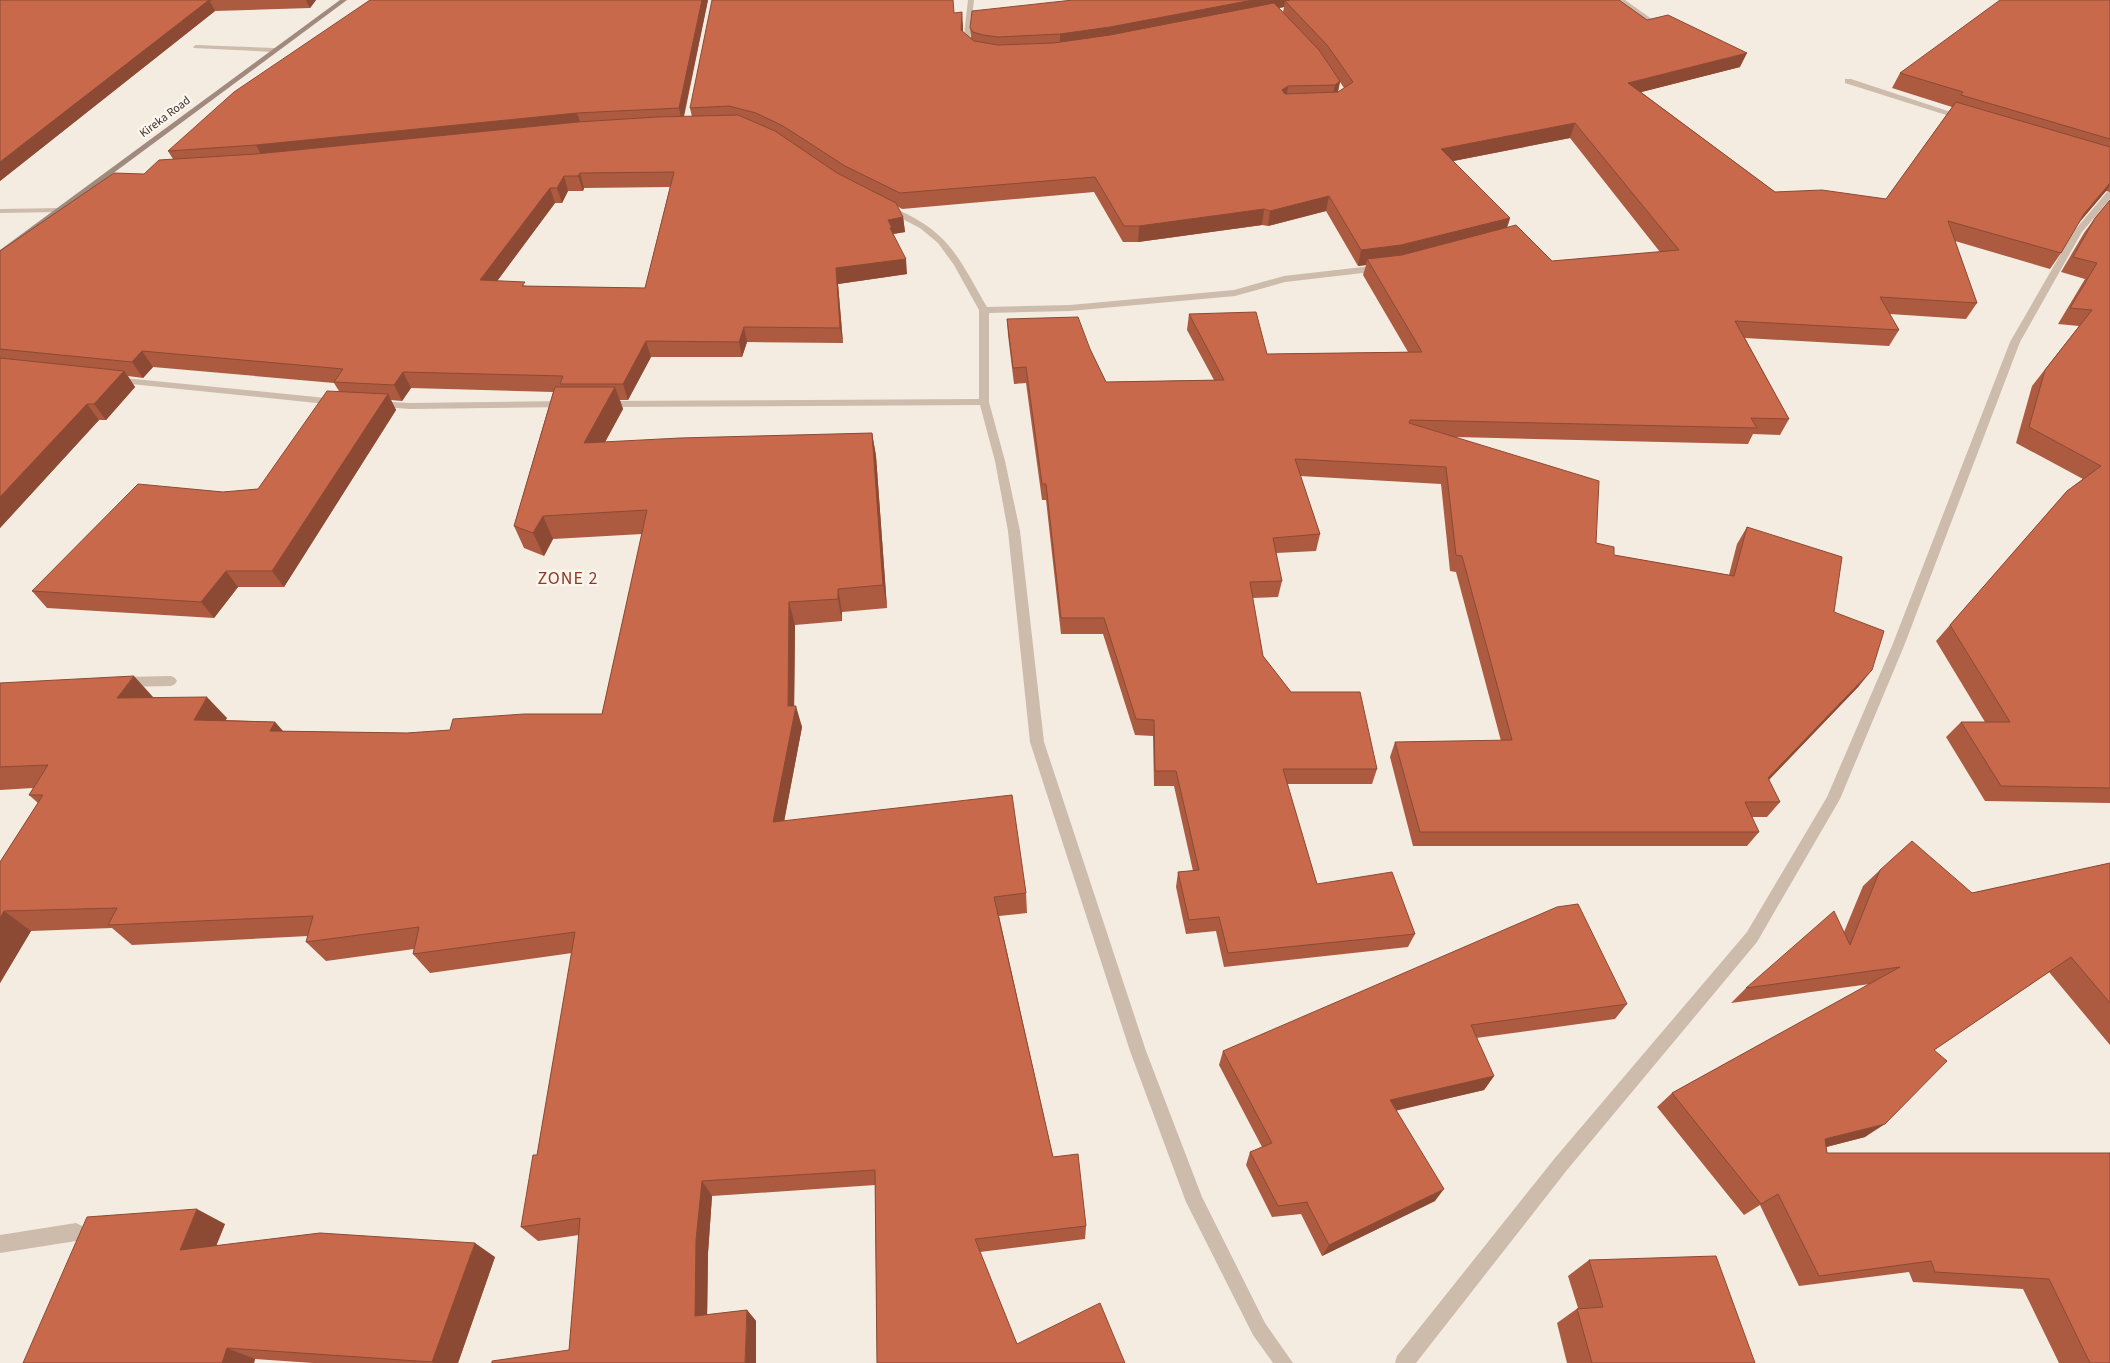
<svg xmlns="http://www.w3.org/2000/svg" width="2110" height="1363" viewBox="0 0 2110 1363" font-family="'Source Sans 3',sans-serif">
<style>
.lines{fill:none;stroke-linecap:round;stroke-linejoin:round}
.lane{fill:#cdbbac;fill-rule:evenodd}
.street{fill:#cdbbac;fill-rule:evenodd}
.secondary{fill:#a18a7d;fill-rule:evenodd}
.wall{fill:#ac5a40;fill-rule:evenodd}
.shaded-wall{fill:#8c4a34}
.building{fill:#c8694b;stroke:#8c4a34;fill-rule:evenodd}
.labels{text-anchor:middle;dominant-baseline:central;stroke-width:5;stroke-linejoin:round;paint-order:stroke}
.far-street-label{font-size:12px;fill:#3b302b;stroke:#fbf5ee}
.quarter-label{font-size:18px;letter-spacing:1px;fill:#8c3b22;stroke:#fbf5ee}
</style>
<rect width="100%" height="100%" fill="#f4ebe1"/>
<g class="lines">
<!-- lane -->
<g class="lane">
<polygon points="1618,0 1625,0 1663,27 1658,28"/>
<polygon points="196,45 274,48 277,50 274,52 194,48 193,47"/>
</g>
<!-- street -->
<g class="street">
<polygon points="968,0 974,0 969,43 975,50 972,52 963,43"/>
<polygon points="1845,79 1851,79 1969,118 1962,120 1845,83"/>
<polygon points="2107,192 2110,192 2110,199 2082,232 2020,342 1904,646 1840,799 1757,942 1567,1170 1416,1363 1395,1363 1397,1356 1555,1158 1747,932 1827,797 1892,646 2010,342 2074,231"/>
<path d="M885 206C893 205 900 211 907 214 953 237 962 265 987 307L1070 305 1234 290 1284 276 1380 265 1384 268 1380 271 1285 282 1235 296 1070 311 989 313V402L1005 461 1020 531 1044 742 1146 1051 1202 1197 1265 1323 1293 1363H1273L1253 1335 1186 1202 1130 1051 1030 742 1008 531 995 461 980 405 606 407 601 404 606 401 979 399V310L954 265 938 243 920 228 885 210Z"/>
<polygon points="61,208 62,210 58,212 0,213 0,209"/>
<polygon points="114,377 336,399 341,402 336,405 111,382 111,378"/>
<polygon points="378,401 409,403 566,401 571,404 566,407 409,409 374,406 374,402"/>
<polygon points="171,676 175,678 177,681 175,684 171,686 122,687 118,685 116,682 118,679 122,677"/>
<polygon points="76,1223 82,1226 85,1232 82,1238 76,1241 0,1253 0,1235"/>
</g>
<!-- secondary -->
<polygon class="secondary" points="340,0 347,0 0,257 0,250"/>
</g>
<!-- wall -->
<g class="wall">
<polygon points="0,0 316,0 310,8 215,11 0,181"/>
<path d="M370 0H708L684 117H692L690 108 954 13 963 26V32L971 38 970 28 1073 0H1619L1647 20 1740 67 1641 92 1775 192 1886 199 1952 107 1892 88 1900 73 2110 0V192L2106 191 2079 222 2061 253 2050 269 1955 241 1977 303 1966 319 1890 314 1899 330 1889 346 1745 338 1789 419 1780 435 1753 434 1748 444 1456 437 1596 543 1614 555 1729 575 1737 544 1747 527 1834 612 1859 686 1769 780 1780 802 1767 817H1752L1759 832 1747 846H1413L1390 757 1395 742 1501 741 1456 572 1450 571 1441 484 1300 476 1320 534 1316 551 1276 553 1282 581 1278 597 1252 598 1263 656 1291 692 1377 769 1372 784H1287L1317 884 1415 934 1408 947 1224 967 1216 931 1186 934 1176 887 1178 872 1193 871 1174 786H1154L1153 736 1135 735 1103 634H1061L1046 500H1042L1026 383 1014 384 1008 335 1007 319 1090 349 1106 382 1214 380 1187 330 1189 314 1267 354 1408 352 1363 275 1366 265 1358 266 1326 211 1268 226 1262 225 1138 242H1123L1094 192 902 209 897 206 903 217 905 232 893 234 907 274 838 284 843 343 747 342 742 357H651L628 400H620L623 409 605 442 872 433 876 456 887 608 842 612V621L795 625 794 706 802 727 784 821 1026 893 1027 913 999 916 1053 1157 1086 1226 1085 1239 980 1252 1017 1344 1125 1363H877L875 1185 712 1196 708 1253 707 1315 747 1310 756 1321 569 1350 579 1235 538 1241 521 1227 537 1155 572 953 430 973 413 954 414 949 326 961 306 942 308 936 132 945 112 928 31 931 0 983V862L38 803 29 795 33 788 0 790V683L154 698 227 718 225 720 275 722 283 731 407 733 450 730 602 714 642 534 553 539 544 556 524 548 514 526 553 392 411 388 402 401 391 400 396 410 284 587H238L214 618 47 608 32 591 223 492 258 489 339 391 334 383 153 367 143 378 128 376 135 387 106 420H99L0 528V251L144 174 173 159 168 151ZM1284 7 1283 12 1279 8ZM1340 82 1344 88 1338 92ZM1570 138 1660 252 1552 261 1507 227 1510 218 1453 161ZM670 187 645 288 527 286 497 281 555 203H562L568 191H583L584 188Z"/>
<polygon points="2110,200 2110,803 1985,801 1946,737 1961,722 1985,722 1936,641 2067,491 2083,479 2016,443 2032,386 2079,326 2058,324 2085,279 2061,272 2084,233 2095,218"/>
<polygon points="2110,863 2110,1045 2049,972 1934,1050 1865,1137 1826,1147 1827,1153 2110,1153 2110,1363 2059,1363 2023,1289 1913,1282 1909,1272 1799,1286 1760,1205 1744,1215 1657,1107 1672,1093 1870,984 1731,1003 1746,988 1844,932 1863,886 1880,870 1972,893"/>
<polygon points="1627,1004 1615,1019 1476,1038 1494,1076 1484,1090 1396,1110 1435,1201 1322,1256 1301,1214 1272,1217 1246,1165 1250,1152 1262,1147 1219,1065 1223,1051"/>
<polygon points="225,1224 216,1245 495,1257 458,1363 313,1363 255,1359 254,1363 23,1363"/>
<polygon points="1589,1260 1755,1363 1567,1363 1557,1323 1578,1308 1568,1276"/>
</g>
<!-- shaded-wall -->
<g class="shaded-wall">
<polygon points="209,0 215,11 0,181 0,162"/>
<polygon points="306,0 316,0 310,8"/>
<polygon points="702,0 708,0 682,123 679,108"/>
<polygon points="1253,0 1322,0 1285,1 1284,7 1110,41 1060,48 1060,34"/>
<polygon points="962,12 963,26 962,44 961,30"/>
<polygon points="1747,53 1740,67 1622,97 1628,83"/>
<polygon points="1340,81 1337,96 1332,99 1335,85"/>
<polygon points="1288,86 1286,101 1282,90"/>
<polygon points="577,113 582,128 264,160 256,145"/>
<polygon points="1575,123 1570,138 1438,164 1441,149"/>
<polygon points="580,173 584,188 583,191 578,176"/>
<polygon points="564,176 568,191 562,203 557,188"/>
<polygon points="2110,183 2110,185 2106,191 2073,230 2084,214"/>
<polygon points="550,188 555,203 486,296 480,280"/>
<polygon points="1329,196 1326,211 1268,226 1270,211"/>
<polygon points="1264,209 1262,225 1138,242 1139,226"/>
<polygon points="903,217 905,232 893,234 894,243 888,220"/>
<polygon points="1510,218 1505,234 1398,261 1367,259 1366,265 1358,266 1361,250"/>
<polygon points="906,259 907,274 838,284 843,343 840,328 836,268"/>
<polygon points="744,327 747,342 742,357 739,342"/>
<polygon points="646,341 651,357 628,400 623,384"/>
<polygon points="142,351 153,367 143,378 132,362"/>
<polygon points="124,371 135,387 106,420 94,404"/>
<polygon points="403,372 411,388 402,401 394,385"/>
<polygon points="615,387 623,409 592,466 584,443"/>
<polygon points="388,394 396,410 284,587 272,571"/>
<polygon points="87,404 99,420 0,528 0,497"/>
<polygon points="872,433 876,456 887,608 883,585"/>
<polygon points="543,516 553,539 544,556 533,533"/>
<polygon points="226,571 238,587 214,618 201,602"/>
<polygon points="838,589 842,612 842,621 838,599"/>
<polygon points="789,602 795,625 794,718 796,706 802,727 780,843 773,822 788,706"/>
<polygon points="1872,670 1859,686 1756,793 1768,778"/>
<polygon points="134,676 154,698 117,698"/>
<polygon points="207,697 227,718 214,741 194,720"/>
<polygon points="275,722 293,743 270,731"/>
<polygon points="4,911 31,931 0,983 0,918"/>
<polygon points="1494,1076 1484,1090 1382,1114 1390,1100"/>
<polygon points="1885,1124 1865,1137 1807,1152 1825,1139"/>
<polygon points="702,1181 712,1196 708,1253 707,1327 695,1316 696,1240"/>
<polygon points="1444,1189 1435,1201 1322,1256 1329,1245"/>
<polygon points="197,1209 225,1224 209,1264 180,1250"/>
<polygon points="475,1243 495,1257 458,1363 434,1363 432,1362"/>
<polygon points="747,1310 756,1321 756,1363 745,1363"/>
<polygon points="227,1348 255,1359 254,1363 222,1363"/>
</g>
<!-- building -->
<g class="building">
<polygon points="0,0 212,0 209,0 0,162"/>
<polygon points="370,0 702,0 679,108 577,113 256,145 168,151 234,92"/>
<polygon points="712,0 953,0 954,13 962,12 961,30 974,41 998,45 1054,43 1110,35 1274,3 1319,50 1340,81 1335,85 1288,86 1282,90 1285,94 1338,92 1353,82 1327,45 1285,1 1291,0 1619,0 1647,20 1668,15 1747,53 1628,83 1775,192 1822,190 1886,199 1956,102 2110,147 2110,183 2084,214 2061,253 1948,221 1977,303 1880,297 1899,330 1735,321 1789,419 1751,418 1757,428 1410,420 1409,423 1599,481 1596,543 1614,547 1614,555 1734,576 1747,527 1842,557 1834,612 1884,631 1872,670 1768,778 1780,802 1745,802 1759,832 1420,832 1395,742 1512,740 1462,556 1456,555 1446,467 1295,459 1320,534 1273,538 1282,581 1250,582 1263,656 1291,692 1360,692 1377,769 1283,769 1317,884 1392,872 1415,934 1228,953 1219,917 1189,920 1178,872 1199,870 1176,771 1155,771 1154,720 1136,719 1104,618 1061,618 1046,484 1042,484 1026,367 1013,368 1007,319 1078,317 1090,349 1106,382 1224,380 1189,314 1256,312 1267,354 1422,352 1367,259 1402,255 1516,225 1552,261 1679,250 1575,123 1441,149 1510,218 1401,245 1361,250 1329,196 1270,211 1264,209 1139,226 1124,226 1095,177 900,193 845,166 783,126 756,113 729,106 690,108"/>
<polygon points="1073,0 1253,0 1110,27 1060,34 998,37 983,35 973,32 970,28 972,11"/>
<polygon points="2000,0 2110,0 2110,139 1961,95 1963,92 1900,73"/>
<path d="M738 115 775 131 837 173 896 203 903 217 888 220 892 228H890L906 259 836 268 840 328 744 327 739 342 646 341 623 384H560L563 376 403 372 394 385 334 382 343 369 142 351 132 362 0 349V251L114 173 144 174 159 160 256 154 578 122 657 117ZM674 172 645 288 522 286 525 282 480 280 550 188H557L564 176H578L580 173Z"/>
<polygon points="2110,200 2110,788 2001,786 1961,722 2010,722 1950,625 2067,491 2101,466 2029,427 2045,370 2092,310 2070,308 2097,263 2073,257 2095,218"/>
<polygon points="0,358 124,371 94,404 87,404 0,497"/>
<polygon points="555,387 615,387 584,443 680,438 872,433 883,585 838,589 838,599 789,602 788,706 796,706 773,822 1012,795 1026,893 994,897 1053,1157 1078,1154 1086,1226 975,1239 1017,1344 1100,1303 1125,1363 877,1363 875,1170 702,1181 696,1240 695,1316 747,1310 745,1363 492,1363 492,1361 569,1350 580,1218 521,1227 533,1155 537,1155 575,932 413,954 419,927 306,942 313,916 108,925 117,908 4,911 0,918 0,862 43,795 29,795 48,765 0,767 0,683 134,676 117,698 207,697 194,720 275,722 270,731 407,733 450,730 453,719 524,714 602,714 647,510 543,516 533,533 514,526"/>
<polygon points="327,391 388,394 272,571 226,571 201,602 32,591 138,484 223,492 258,489"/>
<polygon points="1912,841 1972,893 2110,863 2110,1003 2071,957 1934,1050 1947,1061 1885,1124 1825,1139 1827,1153 2110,1153 2110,1363 2090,1363 2049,1279 1935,1272 1931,1261 1819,1276 1778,1194 1761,1204 1672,1093 1900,967 1746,988 1834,911 1850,945 1880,870"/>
<polygon points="1578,904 1627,1004 1471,1025 1494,1076 1390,1100 1444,1189 1329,1245 1307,1203 1308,1202 1278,1206 1250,1152 1272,1143 1223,1051 1557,907"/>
<polygon points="197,1209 180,1250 320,1233 475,1243 432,1362 227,1348 222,1363 23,1363 87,1217"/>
<polygon points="1716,1256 1755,1363 1592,1363 1577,1309 1603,1307 1589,1260"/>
</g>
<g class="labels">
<!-- far-street labels -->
<g class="far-street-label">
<text transform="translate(165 117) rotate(-37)">Kireka Road</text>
</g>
<!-- quarter labels -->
<g class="quarter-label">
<text x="568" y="578">ZONE 2</text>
</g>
</g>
</svg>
